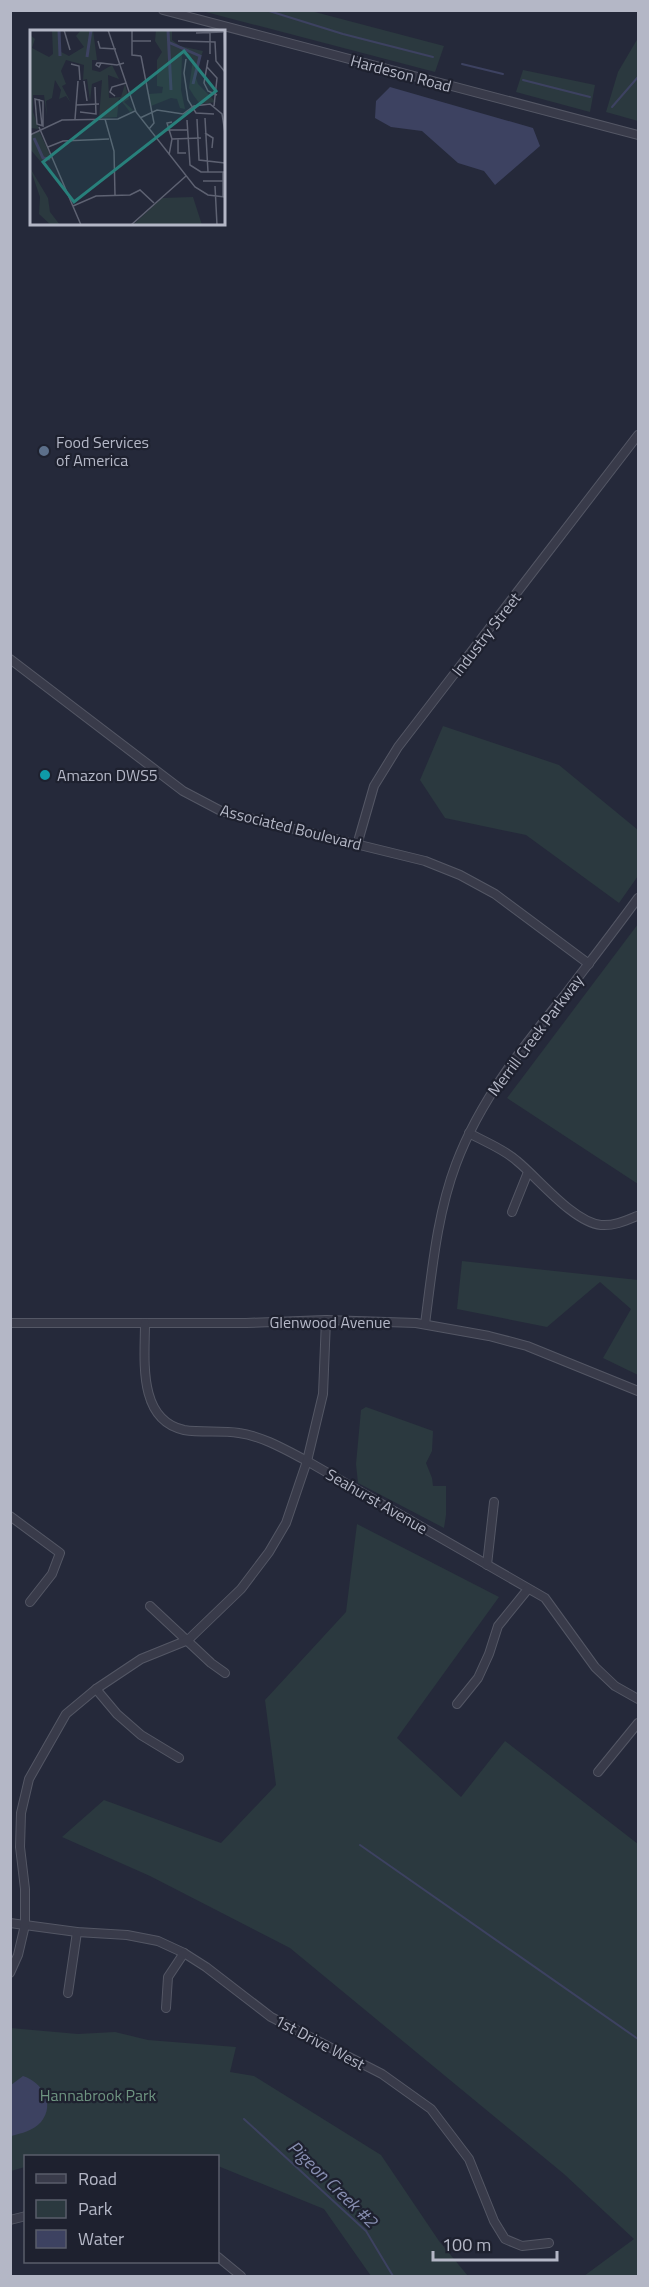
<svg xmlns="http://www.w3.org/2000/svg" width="649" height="2287" viewBox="0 0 649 2287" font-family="'Titillium Web',sans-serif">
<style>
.green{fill:#2b393f}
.water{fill:#3d4261}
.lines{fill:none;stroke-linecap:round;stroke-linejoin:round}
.stream{stroke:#3d4261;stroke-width:2}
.minor-casing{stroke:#545765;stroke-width:10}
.minor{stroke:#393b4a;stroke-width:8}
.service-dot{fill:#5c6f8a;stroke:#1e212f;stroke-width:2}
.culture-dot{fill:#0f9aa8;stroke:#1e212f;stroke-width:2}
.labels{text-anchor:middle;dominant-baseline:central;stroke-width:4.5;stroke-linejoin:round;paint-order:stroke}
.street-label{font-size:16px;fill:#b4b7c6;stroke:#1e212f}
.poi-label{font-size:16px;fill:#b4b7c6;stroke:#1e212f;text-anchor:start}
.park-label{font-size:16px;fill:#6e9481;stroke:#1e212f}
.water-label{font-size:18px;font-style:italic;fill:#868daf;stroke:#1e212f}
.inset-river{fill:none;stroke:#3d4261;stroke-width:3}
.inset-road{fill:none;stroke:#5e6272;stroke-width:1.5}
.view{fill:#28807b;fill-opacity:0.15;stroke:#28807b;stroke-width:3}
.inset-edge{fill:none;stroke:#b4b7c6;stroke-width:3}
</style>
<rect width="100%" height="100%" fill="#25293a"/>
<!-- green -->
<g class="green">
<polygon points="202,11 311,11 444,46 435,72"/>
<polygon points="638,38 638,121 606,112 618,72"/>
<polygon points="523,70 595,85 590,112 516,92"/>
<polygon points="443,726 559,765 638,830 638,876 619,903 526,835 445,818 420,780"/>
<polygon points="638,924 638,1184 507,1098"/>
<polygon points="462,1261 638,1280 638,1375 603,1358 631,1309 600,1282 547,1327 457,1309"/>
<polygon points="366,1407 433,1431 432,1451 426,1463 432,1478 433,1486 446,1486 446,1515 444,1528 358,1483 356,1464 361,1410"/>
<polygon points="357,1524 499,1597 397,1738 461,1797 505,1741 638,1844 638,2276 584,2276 634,2239 564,2174 290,1948 150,1876 62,1837 104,1800 221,1843 276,1785 265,1700 346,1612"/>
<polygon points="10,2028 78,2034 115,2032 148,2040 236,2047 230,2072 254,2076 381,2155 439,2241 468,2276 371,2276 324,2209 218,2166 218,2156 26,2156 25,2167 11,2171"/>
</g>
<!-- water -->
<g class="water">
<polygon points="390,87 533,128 540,146 495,185 484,171 458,163 422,131 391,127 375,118 376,101"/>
<path d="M23 2076C42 2082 56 2104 41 2122 33 2131 22 2133 11 2136V2085Z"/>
</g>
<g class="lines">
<!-- stream -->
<g class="stream">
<polyline points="266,10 343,34 433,57"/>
<polyline points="462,64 503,74"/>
<polyline points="523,80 590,97"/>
<polyline points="612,107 638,77"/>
<polyline points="360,1845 638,2039"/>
<polyline points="244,2119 366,2231 393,2276"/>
</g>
<defs>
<g id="minor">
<polyline points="163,10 638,135"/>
<polyline points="10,659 183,791 221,811 425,861 460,875 495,894 589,964"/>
<polyline points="357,845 374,786 398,747 638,435"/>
<path d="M469 1133C485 1142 504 1149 517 1161 538 1178 573 1222 601 1225 614 1226 625 1221 637 1216"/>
<polyline points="512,1212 528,1172"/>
<polyline points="10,1323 246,1323 326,1320 416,1323 489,1336 527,1346 638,1391"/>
<path d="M145 1323C145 1358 137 1420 184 1430 202 1433 221 1430 239 1433 262 1436 286 1450 307 1461L545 1598 595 1667 615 1686 638 1699"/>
<path d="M425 1324C432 1271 437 1214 456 1164 480 1100 522 1048 564 996 589 963 614 931 638 898"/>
<polyline points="10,1516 60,1553 52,1574 30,1602"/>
<polyline points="487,1565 494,1502"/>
<polyline points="150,1606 211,1663 225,1673"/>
<polyline points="96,1689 117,1714 141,1735 179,1758"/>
<polyline points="457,1704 478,1678 489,1654 498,1626 528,1589"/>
<polyline points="598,1772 638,1723"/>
<polyline points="10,1923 77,1932 127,1935 158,1941 184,1953 206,1967 271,2017 382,2074 431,2109 469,2159 494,2221 505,2239 522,2246 549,2243"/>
<polyline points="10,1973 18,1955 25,1925 25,1889 20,1847 21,1813 29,1779 66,1714 96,1689 141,1659 188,1640 241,1589 269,1552 286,1523 307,1461 323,1394 326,1320"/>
<polyline points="68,1993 77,1932"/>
<polyline points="166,2008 168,1977 184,1953"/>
<polyline points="10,2220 26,2216"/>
<polyline points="218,2257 241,2276"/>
</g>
</defs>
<!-- minor casing -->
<use href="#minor" class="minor-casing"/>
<!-- minor -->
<use href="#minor" class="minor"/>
</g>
<!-- markers -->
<circle class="service-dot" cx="44" cy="451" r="6"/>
<circle class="culture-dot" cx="45" cy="775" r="6"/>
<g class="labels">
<!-- street labels -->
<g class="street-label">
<text transform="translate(401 73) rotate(15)">Hardeson Road</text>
<text transform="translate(486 634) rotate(-52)">Industry Street</text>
<text transform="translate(291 827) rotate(14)">Associated Boulevard</text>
<text transform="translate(535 1035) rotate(-53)">Merrill Creek Parkway</text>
<text x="330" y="1322">Glenwood Avenue</text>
<text transform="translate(377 1501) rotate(30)">Seahurst Avenue</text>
<text transform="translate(320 2042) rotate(28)">1st Drive West</text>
</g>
<!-- poi labels -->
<g class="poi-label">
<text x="56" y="442">Food Services<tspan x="56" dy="18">of America</tspan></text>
<text x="57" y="775">Amazon DWS5</text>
</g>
<!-- park labels -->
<g class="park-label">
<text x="98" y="2095">Hannabrook Park</text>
</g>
<!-- water labels -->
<g class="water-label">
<text transform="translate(333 2184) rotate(44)">Pigeon Creek #2</text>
</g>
</g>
<!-- overview -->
<g transform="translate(30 30)">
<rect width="195" height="195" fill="#25293a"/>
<path d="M22 0H30L31 22 39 26 54 17 46 6 51 0H63L67 30H62V40L70 42 82 35 89 49 78 45 79 68 91 67 95 54 99 69 94 72 103 80 100 82 89 68 87 87 69 88 72 50 62 54 60 71 57 49 53 50 54 35 36 30 31 41 36 54 32 56 41 73 36 66 29 69 31 60 25 50 22 68 16 71 17 87 14 65H3V82L9 99 0 98V5L5 9 2 18 19 27 23 24ZM126 0H142V10L150 16 173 21 165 45 168 54 186 72 170 74 164 66 159 58 163 29 152 24 151 60 155 79 150 78 147 69 141 68 121 76 119 64 132 63 133 57 127 56V30L132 22 125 11ZM9 101 22 129 11 132 0 119V106ZM0 138 18 168 20 182 30 195H21L9 184 10 167ZM163 167 172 195H103L132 168Z" fill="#2b393f"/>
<path class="inset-river" d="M29 0 30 26M138 0 141 60M138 12 170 26 163 54M57 27 61 0M4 108 13 128 20 129"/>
<path class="inset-road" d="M34 0 40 20M78 0 106 82 165 157 178 165 195 167M102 0V25L111 26M194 0 195 31M180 2V24M166 3 193 2M68 11 70 18 86 19M102 11H121M148 11 185 12 186 31 195 42M111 26 124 93 119 99M156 29 154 43 158 70 166 83 184 84M178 30 174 53 178 61 187 65M71 33 69 37 66 35 67 33H71L87 35 94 33M41 34 49 36 50 50M177 37 187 48 184 76M54 51 57 71M85 66 80 62 82 57 96 53M5 69 13 71V96L7 94ZM9 69 12 95M46 75 69 74M50 82 66 84 65 57M110 88 127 80 153 84 164 76 180 74 192 84 195 103M175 88 178 142M45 89 48 51M75 89 84 121 85 165M167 89 169 130 195 133M157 90 160 135 171 142H195M9 97 51 195M137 100H157M175 103 183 108 182 118M0 105 32 90 88 89 105 81M142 109 171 108M148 109V123H156M18 117 33 111 79 109M139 125 142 109 137 93 142 92M193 142V167M173 151H193M185 156 187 195M43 176 66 166 100 165 110 160 124 173M101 195 156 146"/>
<path class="view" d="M154 21 186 61 44 172 13 132Z"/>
<rect width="195" height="195" class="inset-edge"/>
</g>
<!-- border -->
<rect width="649" height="2287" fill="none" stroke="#b4b7c6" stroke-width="24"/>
<!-- legend -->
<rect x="24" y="2155" width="195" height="108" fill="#1e212f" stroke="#5a5d6b" stroke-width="1.5"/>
<rect x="36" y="2174" width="30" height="9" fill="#393b4a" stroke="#5a5d6b" stroke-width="1.5"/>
<text x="78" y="2185" font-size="18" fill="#b4b7c6">Road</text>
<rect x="36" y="2200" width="30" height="18" fill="#2b393f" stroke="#5a5d6b" stroke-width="1.5"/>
<text x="78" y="2215" font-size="18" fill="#b4b7c6">Park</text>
<rect x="36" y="2230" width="30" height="18" fill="#3d4261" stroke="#5a5d6b" stroke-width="1.5"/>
<text x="78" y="2245" font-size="18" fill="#b4b7c6">Water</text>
<!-- scale -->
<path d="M433 2251v9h124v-9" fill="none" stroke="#b4b7c6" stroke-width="3"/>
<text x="442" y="2251" font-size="18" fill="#b4b7c6" stroke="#1e212f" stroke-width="4.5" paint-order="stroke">100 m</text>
</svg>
